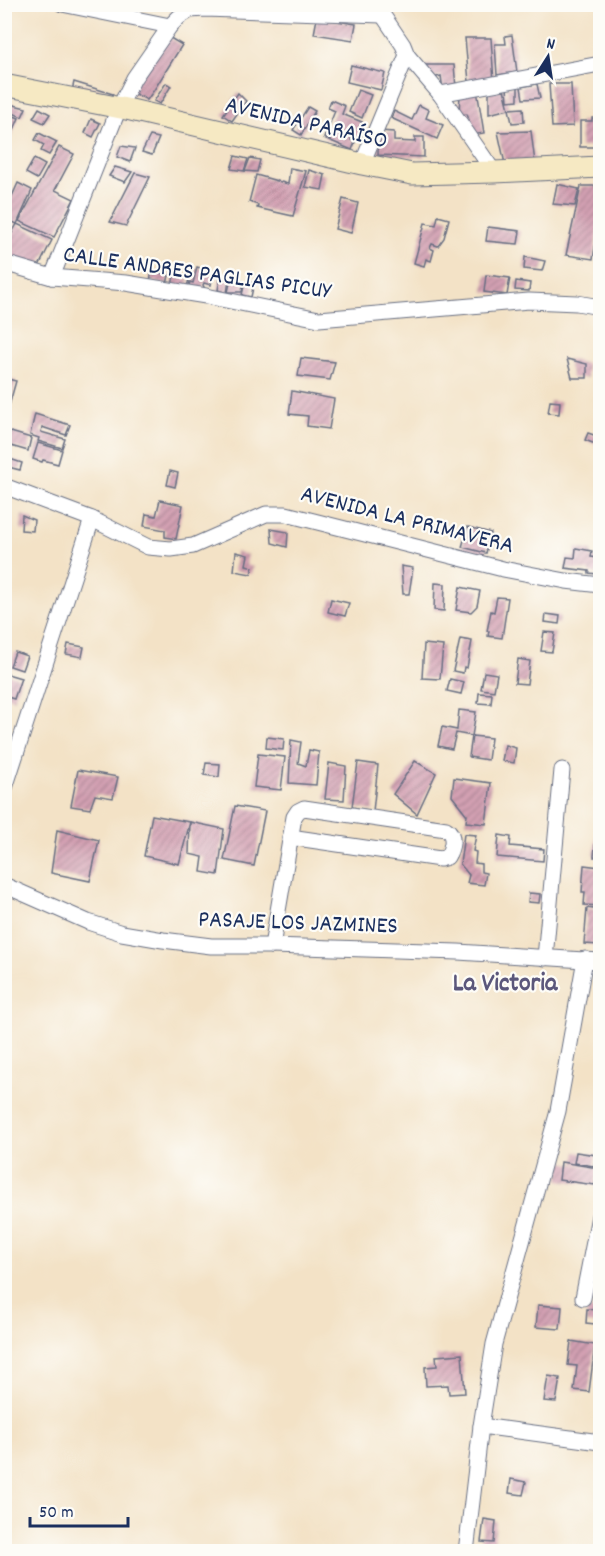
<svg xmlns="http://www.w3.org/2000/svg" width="605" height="1556" viewBox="0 0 605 1556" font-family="Dekko,sans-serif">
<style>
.building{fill:url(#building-hatch)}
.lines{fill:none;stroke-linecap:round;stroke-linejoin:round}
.street-casing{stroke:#676e82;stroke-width:17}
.secondary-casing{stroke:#676e82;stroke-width:23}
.street{stroke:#fff;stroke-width:15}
.secondary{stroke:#f6e9c3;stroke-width:21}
.labels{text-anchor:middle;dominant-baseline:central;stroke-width:4.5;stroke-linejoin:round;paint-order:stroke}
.street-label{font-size:24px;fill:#1b2f5e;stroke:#fdfcf7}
.neighbourhood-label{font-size:26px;font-weight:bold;fill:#5b577b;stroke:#fdfcf7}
</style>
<defs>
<pattern id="building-hatch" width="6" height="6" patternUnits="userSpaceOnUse" patternTransform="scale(1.5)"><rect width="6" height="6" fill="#d3a0b2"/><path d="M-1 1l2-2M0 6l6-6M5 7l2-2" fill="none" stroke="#aa8394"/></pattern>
</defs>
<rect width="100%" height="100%" fill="#fdfcf7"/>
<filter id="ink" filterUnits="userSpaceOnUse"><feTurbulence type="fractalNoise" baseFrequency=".0167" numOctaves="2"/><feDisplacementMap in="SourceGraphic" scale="12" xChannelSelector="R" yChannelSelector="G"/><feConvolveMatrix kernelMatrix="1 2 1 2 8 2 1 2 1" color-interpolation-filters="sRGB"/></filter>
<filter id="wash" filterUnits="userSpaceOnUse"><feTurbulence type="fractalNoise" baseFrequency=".008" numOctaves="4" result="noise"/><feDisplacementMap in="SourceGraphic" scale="24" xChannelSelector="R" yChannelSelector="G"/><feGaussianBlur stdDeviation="1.35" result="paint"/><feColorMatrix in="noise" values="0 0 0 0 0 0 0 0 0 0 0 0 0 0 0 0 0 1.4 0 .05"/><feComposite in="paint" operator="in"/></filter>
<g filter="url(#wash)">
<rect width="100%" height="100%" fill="#f3e2c6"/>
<g id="blocks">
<!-- building -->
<g class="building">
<polygon points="317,18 356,24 353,40 314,34"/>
<polygon points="512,35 517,72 497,75 495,44 506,44 505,36"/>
<polygon points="167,36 182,45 154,90 147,100 134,93 126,96"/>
<polygon points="465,38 491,38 494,82 469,82"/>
<polygon points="351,65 385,73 381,90 347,82"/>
<polygon points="426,65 454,65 456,88 443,90 441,76 428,79"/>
<polygon points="74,82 113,94 110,103 72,91"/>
<polygon points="166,83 171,86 160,104 154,101"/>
<polygon points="537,84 540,98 523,99 521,87"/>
<polygon points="549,84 571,84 573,126 552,127"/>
<polygon points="518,86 518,100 508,101 507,87"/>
<polygon points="504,89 509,109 489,114 489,92"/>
<polygon points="358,90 371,95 362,118 349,112"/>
<polygon points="477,90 484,133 472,135 465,124 470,123 467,114 459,115 460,93"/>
<polygon points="238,93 246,101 232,121 223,115"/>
<polygon points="331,100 345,106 342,114 362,122 359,128 364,130 360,139 353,136 351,140 355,142 352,150 324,138 335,111 328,108"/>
<polygon points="10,104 26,108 22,117 6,110"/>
<polygon points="419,105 429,110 426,118 443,125 437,139 391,118 394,111 412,120"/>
<polygon points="308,107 315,111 301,135 293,130"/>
<polygon points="39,108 50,114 44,123 33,118"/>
<polygon points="523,108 524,122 512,123 509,109"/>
<polygon points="11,115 19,118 4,153 4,118 9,119"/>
<polygon points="592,118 600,118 600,147 580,147 580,121 592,121"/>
<polygon points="91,119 100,123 93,137 85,133"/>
<polygon points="379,131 394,132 394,141 415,142 415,137 424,137 424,157 378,155"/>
<polygon points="531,131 535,163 505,164 498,132"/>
<polygon points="39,133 57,142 49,155 41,151 44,145 35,140"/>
<polygon points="150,136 159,138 152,155 142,152"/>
<polygon points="121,146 135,148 130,162 117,157"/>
<polygon points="59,147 74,154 55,190 74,199 54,237 19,221"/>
<polygon points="235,156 248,159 244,171 231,169"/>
<polygon points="250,158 260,160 257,172 245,171"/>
<polygon points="34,159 45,165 37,179 26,173"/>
<polygon points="115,167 132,172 125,182 109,176"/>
<polygon points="290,168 306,171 293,216 257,208 258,205 249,202 256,175 288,184"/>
<polygon points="309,170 325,175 322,190 305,187"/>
<polygon points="135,173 150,177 126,226 110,222"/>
<polygon points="18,183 32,190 17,224 4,218 4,214"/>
<polygon points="557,184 579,189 575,206 553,204"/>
<polygon points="581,186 600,186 600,220 593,259 566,255"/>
<polygon points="343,199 358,203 351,233 335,229"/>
<polygon points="438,216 449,219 444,238 438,246 432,244 430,248 434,250 431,261 426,259 424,266 414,263 425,223 436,225"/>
<polygon points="17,224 52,240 36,272 4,257 4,248"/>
<polygon points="488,227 520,231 518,244 486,241"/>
<polygon points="525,257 545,261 542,271 524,269"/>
<polygon points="197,267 207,270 206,273 213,274 211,285 204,283 203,285 205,289 188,289 190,282 193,283"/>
<polygon points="152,271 169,275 167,285 150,281"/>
<polygon points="486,275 510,278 507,295 484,292"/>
<polygon points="174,276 189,279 187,287 172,286"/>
<polygon points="220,278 229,280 227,293 218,290"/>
<polygon points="231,279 244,282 242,292 228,292"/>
<polygon points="516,281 530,283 529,291 515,290"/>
<polygon points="245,282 254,283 251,297 242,295"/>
<polygon points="301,358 335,362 330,380 298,376"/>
<polygon points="567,359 587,364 587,378 572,378"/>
<polygon points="4,378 16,381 5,420 4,420"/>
<polygon points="292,391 334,399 329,429 307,426 308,416 289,414"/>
<polygon points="550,401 560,402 559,414 548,413"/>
<polygon points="35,414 70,425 66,435 42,427 41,432 65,439 62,448 38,441 39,438 30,435"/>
<polygon points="4,430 31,438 28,451 4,444"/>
<polygon points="588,433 597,436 598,445 585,440"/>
<polygon points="38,443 62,450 58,464 43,460 42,462 33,459"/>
<polygon points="4,457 22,463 20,470 4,466"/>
<polygon points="170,471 178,473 175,487 167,485"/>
<polygon points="160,500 183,505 176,539 165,537 165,530 144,526 146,514 156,516"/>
<polygon points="22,515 34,520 33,531 21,530"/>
<polygon points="468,527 491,533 486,553 462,547"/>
<polygon points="271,529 288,532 287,547 272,543"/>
<polygon points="576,548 592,551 591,557 599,558 597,574 589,573 589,571 565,568 567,557 575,558"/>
<polygon points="236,552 248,555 246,565 253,567 251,574 234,571"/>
<polygon points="401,566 413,568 409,594 403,594"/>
<polygon points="435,583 445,584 444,611 434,610"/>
<polygon points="460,587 480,591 477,606 471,612 456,610"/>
<polygon points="497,597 508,598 502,638 488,636 489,631 487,631 491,611 494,612"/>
<polygon points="331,599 349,603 345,616 328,612"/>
<polygon points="546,614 560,616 559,624 545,622"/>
<polygon points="544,632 555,633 552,652 541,651"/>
<polygon points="460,639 472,641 467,668 464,667 463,673 453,671"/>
<polygon points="68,644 84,647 82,657 66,654"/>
<polygon points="424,644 443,646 440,679 422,678"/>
<polygon points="15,652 27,656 22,670 10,666"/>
<polygon points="518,659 530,661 527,684 515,683"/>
<polygon points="484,672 497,674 494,691 481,689"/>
<polygon points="4,673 21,678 14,699 4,696"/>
<polygon points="450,679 464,682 461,694 447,691"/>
<polygon points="479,693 492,694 491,704 478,703"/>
<polygon points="459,710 476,712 472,736 456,733 452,749 438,746 442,727 457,730"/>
<polygon points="472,736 491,738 488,760 469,757"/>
<polygon points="267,737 284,739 283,750 266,748"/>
<polygon points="291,740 301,742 298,763 306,766 309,750 319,752 316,785 289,783"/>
<polygon points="505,745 516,748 514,763 502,761"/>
<polygon points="258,754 285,757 281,790 254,787"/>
<polygon points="415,761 436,773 417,814 393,794"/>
<polygon points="358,762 378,765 373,811 352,807"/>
<polygon points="206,763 220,764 219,777 204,775"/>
<polygon points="329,763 346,766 344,800 325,799"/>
<polygon points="78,770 118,777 113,798 95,795 90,809 71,806"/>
<polygon points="454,778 491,783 486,824 466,822 467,815 452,796"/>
<polygon points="235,806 265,811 254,866 224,860"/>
<polygon points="152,815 190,822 179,864 144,856"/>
<polygon points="190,822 224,829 218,875 201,872 203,857 189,854"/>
<polygon points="57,830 99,840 90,881 51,873"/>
<polygon points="464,834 476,835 473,851 476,852 475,863 481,864 481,872 486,873 484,885 467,883 469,875 460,864"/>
<polygon points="499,835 511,837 510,846 544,849 543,861 497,857"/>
<polygon points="596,837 600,838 600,857 594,857"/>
<polygon points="584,865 600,867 600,906 584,905 585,892 582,892"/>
<polygon points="529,893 540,894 539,903 528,902"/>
<polygon points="587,908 600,910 600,945 584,944"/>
<polygon points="576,1152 596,1155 594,1166 574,1163"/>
<polygon points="561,1162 598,1168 595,1185 559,1180"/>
<polygon points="538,1305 562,1307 560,1329 536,1327"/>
<polygon points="587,1309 596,1310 595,1324 586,1323"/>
<polygon points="571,1341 595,1345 589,1392 574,1390 577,1366 568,1365"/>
<polygon points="462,1354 465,1393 449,1394 448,1385 426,1386 425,1367 437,1366 436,1356"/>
<polygon points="548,1376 560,1378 556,1402 544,1401"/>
<polygon points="511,1479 526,1482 523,1495 509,1493"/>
<polygon points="484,1519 496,1521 494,1543 481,1542"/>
</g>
</g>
</g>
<g filter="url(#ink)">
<use href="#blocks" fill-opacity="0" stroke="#676e82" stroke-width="1.5"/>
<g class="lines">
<defs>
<g id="street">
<polyline points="62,4 170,26"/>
<polyline points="378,8 403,45 407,55 440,94 494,172"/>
<polyline points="440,94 600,64"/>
<polyline points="362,164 407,55"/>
<polyline points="4,263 52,277 126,283 206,296 319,319 529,301 577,303 600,307"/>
<polyline points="52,277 119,108 134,78 170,26 179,17 190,10 205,9 382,15"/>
<polyline points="4,486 92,519 148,547 171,549 193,546 266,514 286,514 503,569 566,581 600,585"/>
<polyline points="4,791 92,519"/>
<polyline points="4,885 88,922 122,933 163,940 211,946 272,946 458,952 600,961"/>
<path d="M272 946 294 817 298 811 304 808 446 829C456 835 452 849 447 857L440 859 290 837"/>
<polyline points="545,958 562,770"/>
<polyline points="583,1298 600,1211"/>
<polyline points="481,1426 600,1442"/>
<polyline points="466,1552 481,1426 494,1344 558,1111 585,959"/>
</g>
<polyline id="secondary" points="4,85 131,110 362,164 412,174 494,172 600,167"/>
</defs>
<!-- street casing -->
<use href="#street" class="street-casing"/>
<!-- secondary casing -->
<use href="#secondary" class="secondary-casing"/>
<!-- street -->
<use href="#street" class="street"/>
<!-- secondary -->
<use href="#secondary" class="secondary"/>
</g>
</g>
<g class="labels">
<!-- street labels -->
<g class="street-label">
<text transform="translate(306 124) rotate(13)">AVENIDA PARAÍSO</text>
<text transform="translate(197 274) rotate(8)">CALLE ANDRES PAGLIAS PICUY</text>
<text transform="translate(407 521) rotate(14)">AVENIDA LA PRIMAVERA</text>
<text transform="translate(298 924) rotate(2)">PASAJE LOS JAZMINES</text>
</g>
<!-- neighbourhood labels -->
<g class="neighbourhood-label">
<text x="505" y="984">La Victoria</text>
</g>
</g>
<!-- margin -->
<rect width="605" height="1556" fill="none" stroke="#fdfcf7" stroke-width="24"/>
<!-- north arrow -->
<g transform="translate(548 57) rotate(12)" stroke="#fdfcf7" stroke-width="4.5" paint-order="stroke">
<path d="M0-4.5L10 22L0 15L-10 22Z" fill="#1b2f5e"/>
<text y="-9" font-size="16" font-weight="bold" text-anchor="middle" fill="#1b2f5e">N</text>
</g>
<!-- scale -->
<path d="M30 1517v9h98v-9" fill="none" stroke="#1b2f5e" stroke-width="3"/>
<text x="39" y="1517" font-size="18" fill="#1b2f5e" stroke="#fdfcf7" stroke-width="4.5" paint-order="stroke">50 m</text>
</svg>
